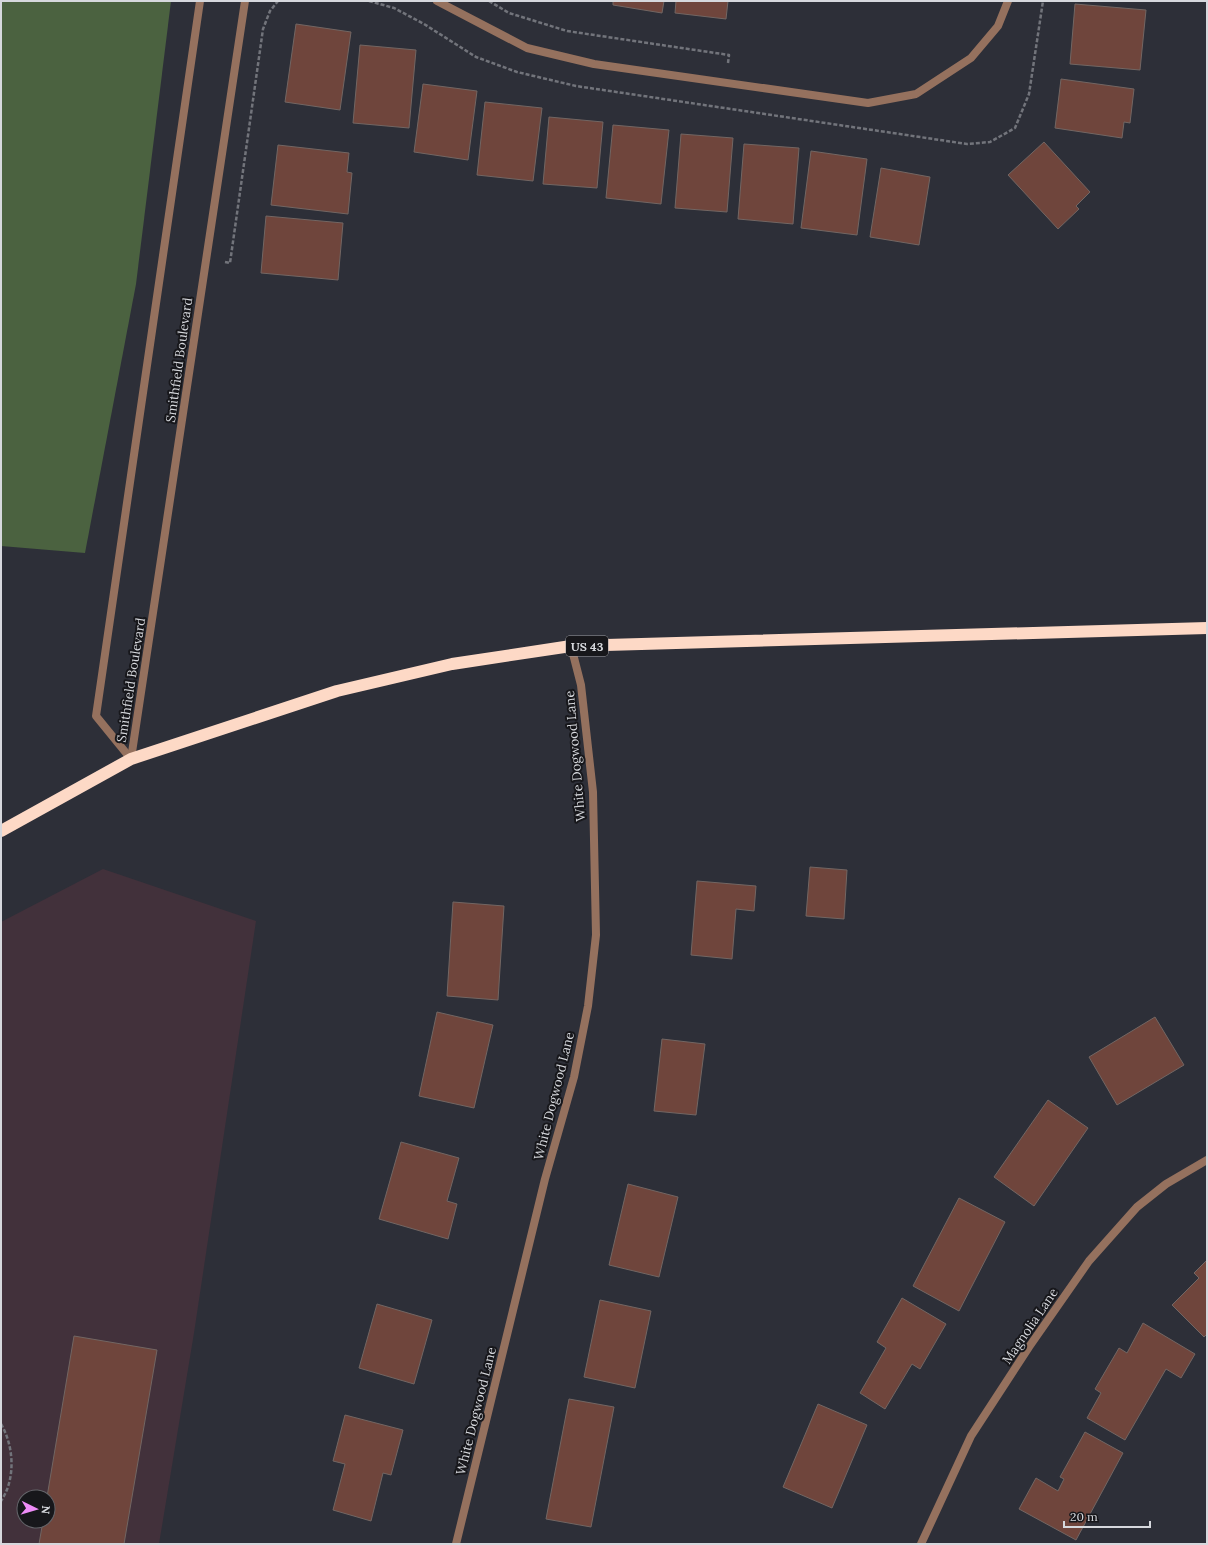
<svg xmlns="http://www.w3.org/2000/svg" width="1208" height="1545" viewBox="0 0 1208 1545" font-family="Lora,serif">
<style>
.commercial{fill:#42313b;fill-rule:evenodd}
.forest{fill:#4b6240}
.building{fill:#6f453c;stroke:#726663}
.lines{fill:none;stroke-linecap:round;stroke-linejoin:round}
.path{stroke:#72747b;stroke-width:2.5;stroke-dasharray:4 2;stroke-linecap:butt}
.street{stroke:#95715e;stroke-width:8}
.highway{stroke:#fdd9c6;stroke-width:12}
.labels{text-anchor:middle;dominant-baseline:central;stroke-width:4;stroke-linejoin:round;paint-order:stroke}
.shield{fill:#17171b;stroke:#9d9ea3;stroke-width:1}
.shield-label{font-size:12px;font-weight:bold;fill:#d6d8dd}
.street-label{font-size:13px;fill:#d6d8dd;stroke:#17171b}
</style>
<rect width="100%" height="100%" fill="#2d2f38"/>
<!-- commercial -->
<path class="commercial" d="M103 869 256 921 194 1333 159 1544H1V922ZM24 1497H48V1521H24Z"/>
<!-- forest -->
<polygon class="forest" points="1,1 171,1 136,284 85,553 1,546"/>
<!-- building -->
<g class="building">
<polygon points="613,1 664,1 662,13 613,5"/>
<polygon points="676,1 728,1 726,19 675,13"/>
<polygon points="1075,4 1146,10 1140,70 1070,64"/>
<polygon points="296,24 351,32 340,110 285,102"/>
<polygon points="360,45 416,50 409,128 353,123"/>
<polygon points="1061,79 1134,89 1130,123 1124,122 1122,138 1055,128"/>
<polygon points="423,84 477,91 468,160 414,152"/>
<polygon points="485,102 542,108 533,181 477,175"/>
<polygon points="549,117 603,122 597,188 543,184"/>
<polygon points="613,125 669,130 661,204 606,198"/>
<polygon points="681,134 733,138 727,212 675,208"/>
<polygon points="1044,142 1090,192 1076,206 1079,209 1058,229 1008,175"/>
<polygon points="744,144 799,148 793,224 738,219"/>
<polygon points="278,145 349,153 347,172 352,173 348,214 271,205"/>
<polygon points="811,151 867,159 857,235 801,228"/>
<polygon points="881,168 930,177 919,245 870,237"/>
<polygon points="266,216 343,223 338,280 261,273"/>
<polygon points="810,867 847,870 844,919 806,916"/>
<polygon points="697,881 756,886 754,911 736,909 732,959 691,955"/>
<polygon points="453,902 504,906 498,1000 447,996"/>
<polygon points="437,1012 493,1025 474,1108 419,1096"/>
<polygon points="1155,1017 1184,1065 1117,1105 1089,1057"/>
<polygon points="662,1039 705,1044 696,1115 654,1111"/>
<polygon points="1048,1100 1088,1128 1034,1206 994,1177"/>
<polygon points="401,1142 459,1158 447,1201 457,1204 448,1239 379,1219"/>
<polygon points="628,1184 678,1197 659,1277 609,1265"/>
<polygon points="959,1198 1005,1222 959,1311 913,1286"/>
<polygon points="1207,1260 1207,1334 1204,1337 1172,1305 1199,1278 1194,1273"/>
<polygon points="902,1298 946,1324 920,1369 912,1364 885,1409 860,1393 886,1348 877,1342"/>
<polygon points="600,1300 651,1311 635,1388 584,1377"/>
<polygon points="377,1304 432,1320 414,1384 359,1368"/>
<polygon points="1143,1323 1195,1354 1181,1378 1166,1369 1125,1440 1087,1418 1101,1393 1095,1389 1119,1348 1127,1353"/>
<polygon points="74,1336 157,1350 124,1544 39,1544 43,1521 48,1521 47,1497"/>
<polygon points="569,1399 614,1407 591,1527 546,1519"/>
<polygon points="818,1404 867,1425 832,1508 783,1487"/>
<polygon points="345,1415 403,1430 391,1475 383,1473 371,1521 333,1510 345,1464 333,1461"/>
<polygon points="1085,1432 1123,1453 1076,1540 1019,1509 1036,1478 1058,1491 1064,1479 1060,1477"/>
</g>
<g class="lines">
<!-- path -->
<g class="path">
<polyline points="369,1 394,8 424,24 476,57 517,72 576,86 967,144 990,142 1015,128 1029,94 1043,1"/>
<polyline points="489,1 509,13 567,31 729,55 728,63"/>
<polyline points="225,262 230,263 263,29 270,11 278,1"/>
<path d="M1 1424C14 1446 16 1479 1 1501"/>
</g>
<!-- street -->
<g class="street">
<polyline points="437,1 527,48 594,64 868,103 916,94 971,58 998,26 1008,1"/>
<polyline points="131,759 96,716 200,1"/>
<polyline points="131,759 245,1"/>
<polyline points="456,1544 545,1179 574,1077 588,1006 596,935 593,792 581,685 571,646"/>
<polyline points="921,1544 971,1436 1029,1347 1089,1261 1137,1207 1166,1184 1207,1160"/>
</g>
<!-- highway -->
<polyline class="highway" points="1,831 131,759 337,691 452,664 571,646 1207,628"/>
</g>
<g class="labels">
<!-- shield labels -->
<rect class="shield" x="566" y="636" width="42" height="20" rx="3"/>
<g class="shield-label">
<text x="587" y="646">US 43</text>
</g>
<!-- street labels -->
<g class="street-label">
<text transform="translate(179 360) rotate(-82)">Smithfield Boulevard</text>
<text transform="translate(131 680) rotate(-81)">Smithfield Boulevard</text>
<text transform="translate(575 756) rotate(-95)">White Dogwood Lane</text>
<text transform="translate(554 1096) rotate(-76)">White Dogwood Lane</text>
<text transform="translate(1030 1326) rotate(-56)">Magnolia Lane</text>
<text transform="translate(476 1411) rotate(-76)">White Dogwood Lane</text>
</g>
</g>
<!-- border -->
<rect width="1208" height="1545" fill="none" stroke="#d6d8dd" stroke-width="4"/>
<!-- north arrow -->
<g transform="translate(36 1509) rotate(95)"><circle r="19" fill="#17171b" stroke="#636469"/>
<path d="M0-3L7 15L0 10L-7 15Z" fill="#ee8cf8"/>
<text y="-6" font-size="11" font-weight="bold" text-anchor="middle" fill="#d6d8dd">N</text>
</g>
<!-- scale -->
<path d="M1064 1521v6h86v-6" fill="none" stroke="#d6d8dd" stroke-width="2"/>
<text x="1070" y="1521" font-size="12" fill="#d6d8dd" stroke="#17171b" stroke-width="3" paint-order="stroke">20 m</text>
</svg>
